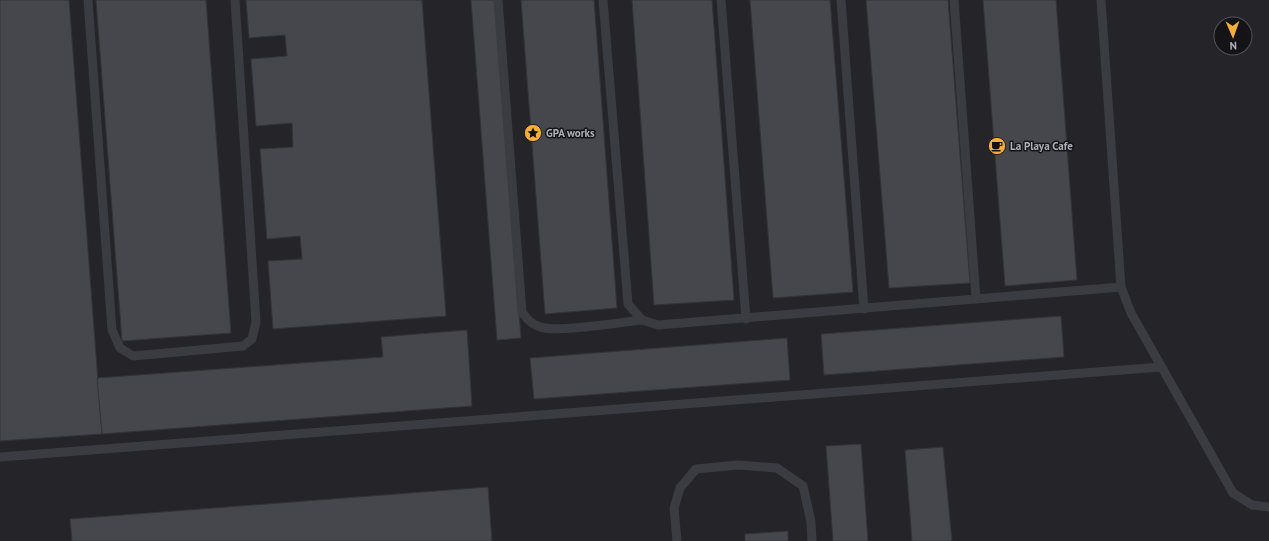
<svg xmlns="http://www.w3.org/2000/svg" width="1269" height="541" viewBox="0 0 1269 541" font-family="'PT Sans',sans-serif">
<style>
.built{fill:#252529;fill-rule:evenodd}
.building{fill:#46474c;stroke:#333338}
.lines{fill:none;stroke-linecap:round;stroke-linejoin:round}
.lane{stroke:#3a3c41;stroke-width:9}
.labels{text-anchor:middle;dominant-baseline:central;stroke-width:3;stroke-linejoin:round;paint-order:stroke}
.poi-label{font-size:11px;font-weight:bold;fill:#acb1bb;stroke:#141417;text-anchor:start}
</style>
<rect width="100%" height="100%" fill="#19191c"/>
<!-- built -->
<path class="built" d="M0 0H1269V541H0ZM1221 24H1245V48H1221Z"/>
<!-- building -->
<g class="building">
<polygon points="0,0 69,0 102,434 0,441"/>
<polygon points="96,0 206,0 231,333 122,341"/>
<polygon points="246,0 422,0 446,316 273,329 268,261 302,259 300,236 267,239 260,149 293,147 292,123 256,126 251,59 287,56 285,35 249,38"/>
<polygon points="471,0 495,0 521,338 497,340"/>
<polygon points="521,0 594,0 617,308 545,314"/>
<polygon points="632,0 712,0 734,300 654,305"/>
<polygon points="750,0 830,0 853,292 773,298"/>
<polygon points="866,0 948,0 970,283 889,288"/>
<polygon points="983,0 1056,0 1077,280 1005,286"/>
<polygon points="1061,316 1064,357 824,375 821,334"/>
<polygon points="467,330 472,406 102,434 97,378 383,357 381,337"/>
<polygon points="787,338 790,380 534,399 530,358"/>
<polygon points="861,444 868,541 833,541 826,446"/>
<polygon points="943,447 952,541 912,541 905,450"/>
<polygon points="488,487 492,541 72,541 70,519"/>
<polygon points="788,531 788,541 745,541 745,534"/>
</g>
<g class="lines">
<!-- lane -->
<g class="lane">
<polyline points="88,0 112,330 120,348 133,356 243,346 252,339 256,322 235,0"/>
<path d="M498 0 522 312C527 319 531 324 540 327 556 333 622 322 642 320"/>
<polyline points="603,0 628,304 642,320 658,325 1121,287"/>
<polyline points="721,0 746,319"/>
<polyline points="841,0 864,309"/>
<polyline points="954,0 976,299"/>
<polyline points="1101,0 1121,287 1131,313 1233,493 1252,505 1269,507"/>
<polyline points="0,457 1161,367"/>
<polyline points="677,541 674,508 680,488 696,469 738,465 777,468 803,486 811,522 812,541"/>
</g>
</g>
<!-- icons -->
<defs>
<symbol id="sight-disc" viewBox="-11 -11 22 22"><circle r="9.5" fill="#f6ae37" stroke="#141417"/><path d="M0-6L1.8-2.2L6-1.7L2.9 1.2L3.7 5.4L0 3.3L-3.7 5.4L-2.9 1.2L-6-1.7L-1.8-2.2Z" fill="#111"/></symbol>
<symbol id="cafe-disc" viewBox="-11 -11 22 22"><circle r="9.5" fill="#f6ae37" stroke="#141417"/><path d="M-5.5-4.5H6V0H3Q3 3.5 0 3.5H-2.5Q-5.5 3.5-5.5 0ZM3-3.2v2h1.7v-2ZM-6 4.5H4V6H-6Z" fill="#111"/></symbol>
</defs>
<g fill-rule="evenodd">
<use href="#sight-disc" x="523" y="123" width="20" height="20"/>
<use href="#cafe-disc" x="987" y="136" width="20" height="20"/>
</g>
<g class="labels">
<!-- poi labels -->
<g class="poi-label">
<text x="546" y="133">GPA works</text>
<text x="1010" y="146">La Playa Cafe</text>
</g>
</g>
<!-- north arrow -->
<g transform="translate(1233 36) rotate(178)"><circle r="19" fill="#141417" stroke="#515359"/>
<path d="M0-3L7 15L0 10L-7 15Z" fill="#f6ae37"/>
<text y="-6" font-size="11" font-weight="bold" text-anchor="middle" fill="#acb1bb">N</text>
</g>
</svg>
